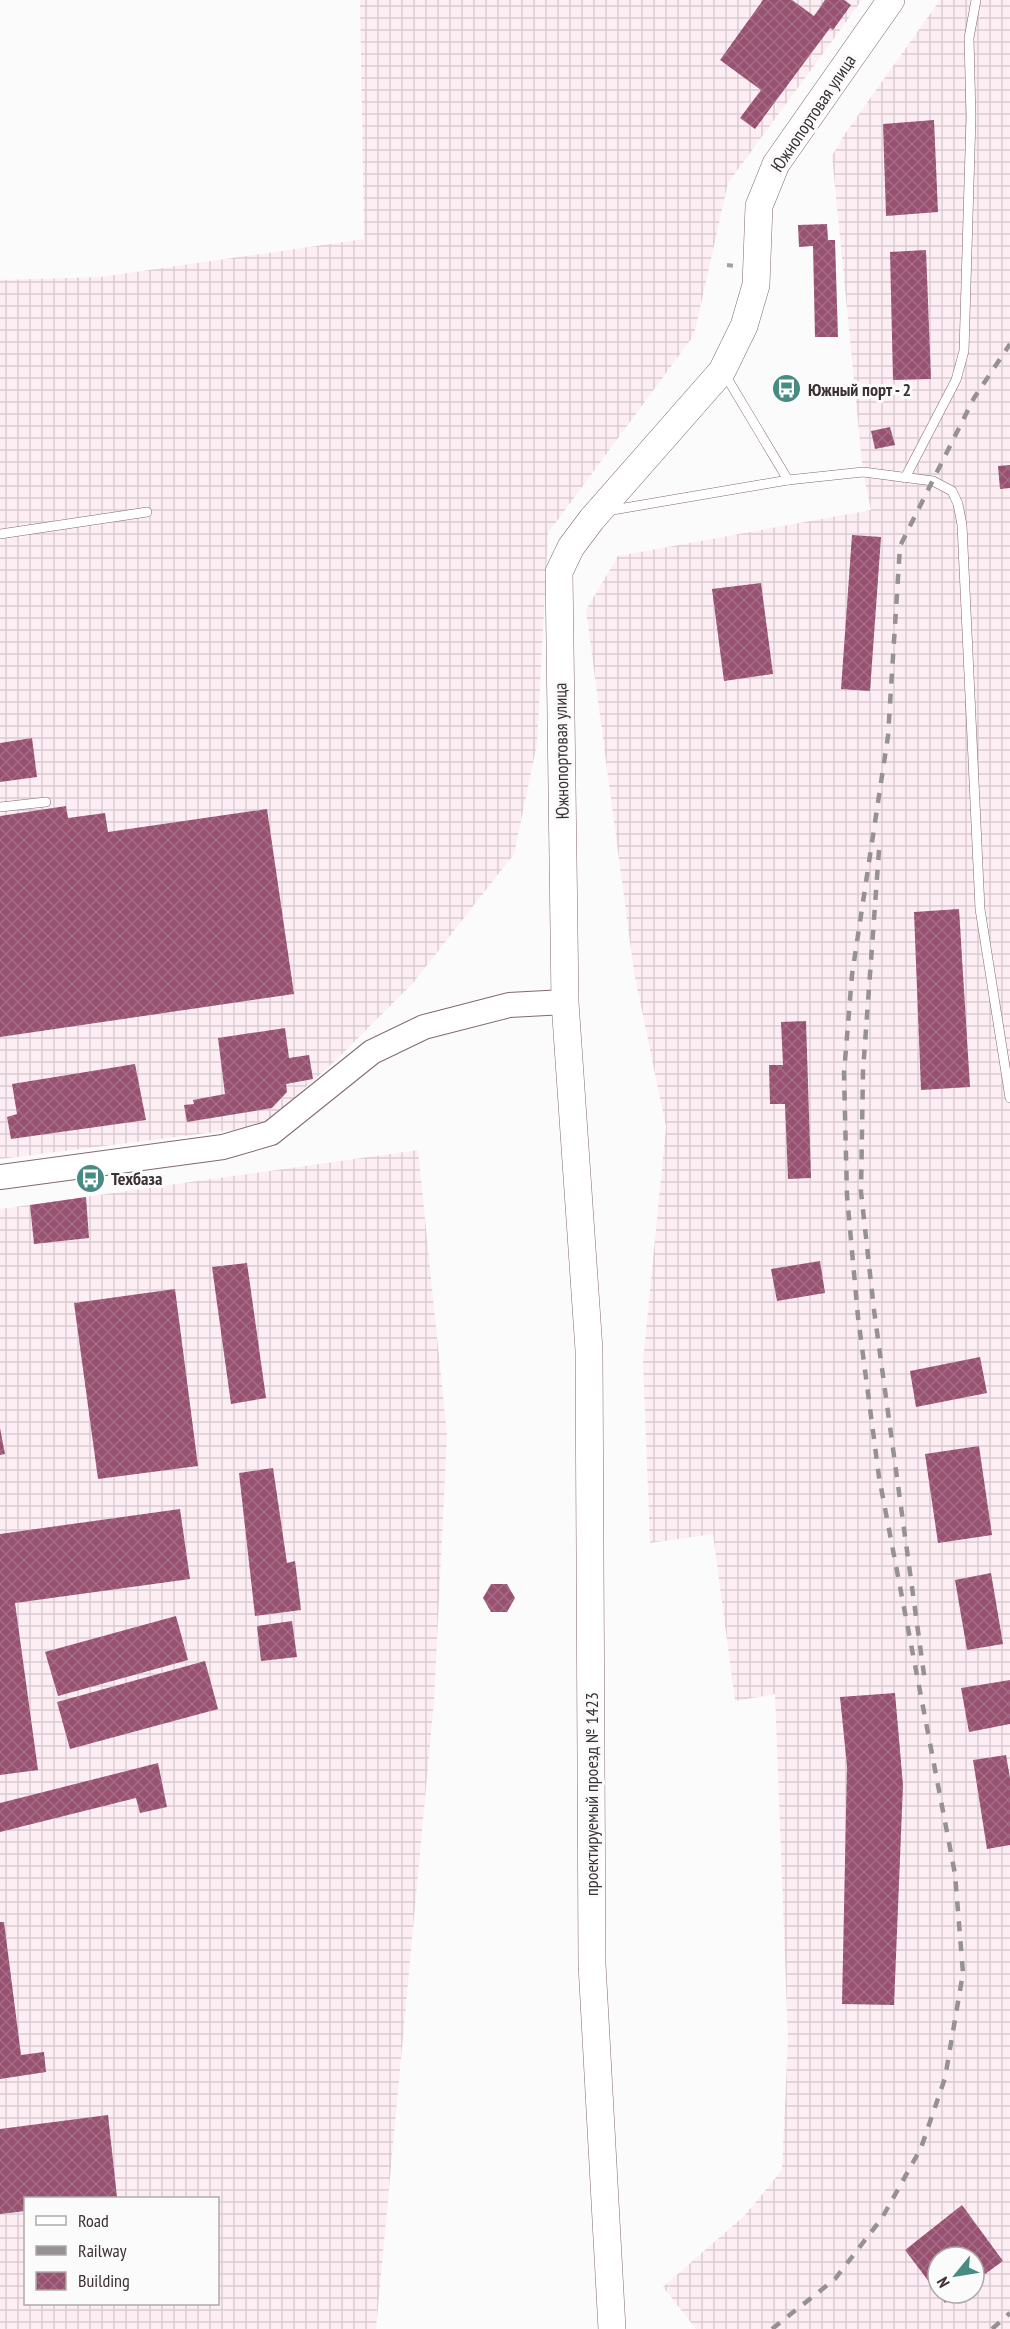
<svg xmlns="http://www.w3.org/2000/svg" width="1010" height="2329" viewBox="0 0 1010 2329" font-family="'PT Sans Narrow',sans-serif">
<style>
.industrial{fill:url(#industrial-grid);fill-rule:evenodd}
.building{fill:url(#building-cross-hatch)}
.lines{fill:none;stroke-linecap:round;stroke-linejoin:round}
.service-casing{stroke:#826973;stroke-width:10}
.tertiary-casing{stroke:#826973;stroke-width:26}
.secondary-casing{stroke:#826973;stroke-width:28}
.path{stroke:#a49fa1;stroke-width:4;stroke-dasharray:6 3;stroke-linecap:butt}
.service{stroke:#fff;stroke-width:9}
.tertiary{stroke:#fff;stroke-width:24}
.secondary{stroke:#fff;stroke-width:27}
.rail{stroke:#969193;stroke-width:4.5;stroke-dasharray:10 10;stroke-linecap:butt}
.labels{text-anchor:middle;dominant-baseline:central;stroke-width:6;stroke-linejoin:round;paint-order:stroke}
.street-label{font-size:18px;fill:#3b3034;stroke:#fbfbfb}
.poi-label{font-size:18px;font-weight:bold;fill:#3b3034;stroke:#fbfbfb;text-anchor:start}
</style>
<defs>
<pattern id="industrial-grid" width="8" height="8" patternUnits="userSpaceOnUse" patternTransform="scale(1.5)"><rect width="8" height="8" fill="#fdeef4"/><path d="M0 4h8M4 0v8" fill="none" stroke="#daccd2"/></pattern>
<pattern id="building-cross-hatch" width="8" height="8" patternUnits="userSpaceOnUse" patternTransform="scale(1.5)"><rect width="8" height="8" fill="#985171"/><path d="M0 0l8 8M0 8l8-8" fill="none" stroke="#a36d85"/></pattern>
</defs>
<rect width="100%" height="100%" fill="#fbfbfb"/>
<!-- industrial -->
<g class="industrial">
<polygon points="360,0 862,0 728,183 694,335 548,533 537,744 514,854 413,983 337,1059 263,1126 0,1159 0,280 101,277 364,239"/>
<path d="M940 0H1010V2329H696L663 2287 745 2215 782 2170 788 2039 775 1694 735 1701 713 1534 650 1543 643 1361 666 1127 634 972 586 610 618 556 871 510 863 472 832 156 844 135ZM938 2257H974V2293H938Z"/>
<path d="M418 1150 447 1435 434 1701 376 2329H0V1209ZM26 2198H218V2304H26Z"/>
</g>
<!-- building -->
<g class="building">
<polygon points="763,0 792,0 814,16 825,0 844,0 851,5 833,30 830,28 755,129 740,118 761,90 720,60"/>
<polygon points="934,120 938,212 886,216 883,124"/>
<polygon points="827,224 828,240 835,240 838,337 815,337 813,246 799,247 798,225"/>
<polygon points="926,250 931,379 893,380 890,252"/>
<polygon points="890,427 895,445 875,449 871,431"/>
<polygon points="1010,465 1010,488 1000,489 998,466"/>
<polygon points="852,535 881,537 870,691 841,689"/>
<polygon points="761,583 773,674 724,681 712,589"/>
<polygon points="32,738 37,777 0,782 0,743"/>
<polygon points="66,806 68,818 105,813 108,832 267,809 294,994 0,1037 0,816"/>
<polygon points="959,909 970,1087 921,1090 914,912"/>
<polygon points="806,1021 811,1178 788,1179 785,1104 770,1104 769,1065 783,1065 781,1022"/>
<polygon points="285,1028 289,1058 309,1055 313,1079 286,1084 287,1092 272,1108 187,1122 184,1105 194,1104 193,1100 225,1094 218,1038"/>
<polygon points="135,1064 146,1120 11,1139 7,1117 17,1114 12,1084"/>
<polygon points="86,1197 89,1238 34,1244 30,1205"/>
<polygon points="820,1261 825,1293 777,1301 771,1269"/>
<polygon points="247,1263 266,1398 231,1404 212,1267"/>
<polygon points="175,1289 198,1466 98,1479 74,1303"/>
<polygon points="980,1357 987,1393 916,1407 910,1371"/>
<polygon points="0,1428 5,1454 0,1455"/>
<polygon points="979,1446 992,1535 938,1543 925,1454"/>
<polygon points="273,1468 287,1563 295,1561 301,1610 255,1616 239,1473"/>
<polygon points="180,1509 190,1579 15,1603 38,1770 0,1775 0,1534"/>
<polygon points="991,1573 1003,1644 967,1650 955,1580"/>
<polygon points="491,1584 507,1584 515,1598 507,1612 491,1612 483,1598"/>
<polygon points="176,1616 188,1660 58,1696 45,1652"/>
<polygon points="292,1621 297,1657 261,1661 257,1626"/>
<polygon points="205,1661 218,1709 70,1749 57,1702"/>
<polygon points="1010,1680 1010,1724 969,1732 961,1688"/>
<polygon points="895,1693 903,1785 894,2005 842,2004 847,1766 840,1697"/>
<polygon points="1006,1755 1010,1778 1010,1845 987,1849 973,1760"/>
<polygon points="158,1763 167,1807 140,1813 136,1798 0,1832 0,1803"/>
<polygon points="0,1922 4,1922 21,2055 44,2052 46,2072 0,2079"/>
<polygon points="108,2115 117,2197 26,2198 26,2211 0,2214 0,2129"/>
<polygon points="962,2205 1003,2261 974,2282 974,2257 938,2257 938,2293 959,2293 945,2303 905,2250"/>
</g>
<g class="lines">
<defs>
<g id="service">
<polyline points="724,373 788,480 863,472 933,481 952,491 958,504 962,525 980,909 1010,1098"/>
<polyline points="905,478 956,380 964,351 971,117 969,38 976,0"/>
<polyline points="607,511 788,480"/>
<polyline points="0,534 147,512"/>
<polyline points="0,807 46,802"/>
</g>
<polyline id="tertiary" points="0,1177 223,1147 271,1133 372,1052 424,1027 509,1005 565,1002"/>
<polyline id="secondary" points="612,2329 592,1964 589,1350 565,1002 559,572 571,547 592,519 722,371 744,326 756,285 759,206 776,164 891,0"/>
</defs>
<!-- service casing -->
<use href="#service" class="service-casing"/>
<!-- tertiary casing -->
<use href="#tertiary" class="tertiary-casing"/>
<!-- secondary casing -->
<use href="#secondary" class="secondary-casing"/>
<!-- path -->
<polyline class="path" points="727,265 736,266"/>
<!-- service -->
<use href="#service" class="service"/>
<!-- tertiary -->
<use href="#tertiary" class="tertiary"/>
<!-- secondary -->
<use href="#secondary" class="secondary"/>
<!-- rail -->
<g class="rail">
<polyline points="879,850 863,1071 861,1192 874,1310 925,1682"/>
<polyline points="772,2329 835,2279 882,2218 921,2148 945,2078 963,1973 955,1874 879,1477 858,1317 847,1196 844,1073 852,975 888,736 900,546 974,398 1010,344"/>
<polyline points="992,2329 1010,2313"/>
</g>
</g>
<!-- icons -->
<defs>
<symbol id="bus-disc" viewBox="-11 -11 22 22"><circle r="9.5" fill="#478c83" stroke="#fbfbfb"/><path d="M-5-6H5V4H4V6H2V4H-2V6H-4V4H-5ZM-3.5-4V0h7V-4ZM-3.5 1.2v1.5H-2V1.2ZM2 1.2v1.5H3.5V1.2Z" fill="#fff"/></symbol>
</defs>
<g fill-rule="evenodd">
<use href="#bus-disc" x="770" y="372" width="33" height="33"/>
<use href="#bus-disc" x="74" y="1162" width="33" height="33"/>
</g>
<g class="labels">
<!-- street labels -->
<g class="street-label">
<text transform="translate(813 113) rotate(-56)">Южнопортовая улица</text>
<text transform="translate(561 751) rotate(-91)">Южнопортовая улица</text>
<text transform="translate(591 1794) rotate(-90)">проектируемый проезд № 1423</text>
</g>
<!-- poi labels -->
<g class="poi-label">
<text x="808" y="389">Южный порт - 2</text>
<text x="111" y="1178">Техбаза</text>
</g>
</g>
<!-- legend -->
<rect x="24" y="2197" width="195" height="108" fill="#fbfbfb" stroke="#aeaaab" stroke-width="1.5"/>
<rect x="36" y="2216" width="30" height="9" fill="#ffffff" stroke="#aeaaab" stroke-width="1.5"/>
<text x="78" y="2227" font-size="18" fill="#3b3034">Road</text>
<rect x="36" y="2246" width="30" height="9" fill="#969193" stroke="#aeaaab" stroke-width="1.5"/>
<text x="78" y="2257" font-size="18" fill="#3b3034">Railway</text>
<rect x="36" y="2272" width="30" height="18" fill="url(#building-cross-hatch)" stroke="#aeaaab" stroke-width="1.5"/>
<text x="78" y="2287" font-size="18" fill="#3b3034">Building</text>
<!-- north arrow -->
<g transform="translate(956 2275) rotate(240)"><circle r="28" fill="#fbfbfb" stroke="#aeaaab" stroke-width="1.5"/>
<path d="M0-4.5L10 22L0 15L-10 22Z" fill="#478c83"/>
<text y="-9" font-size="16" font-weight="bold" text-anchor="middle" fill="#3b3034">N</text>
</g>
</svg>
